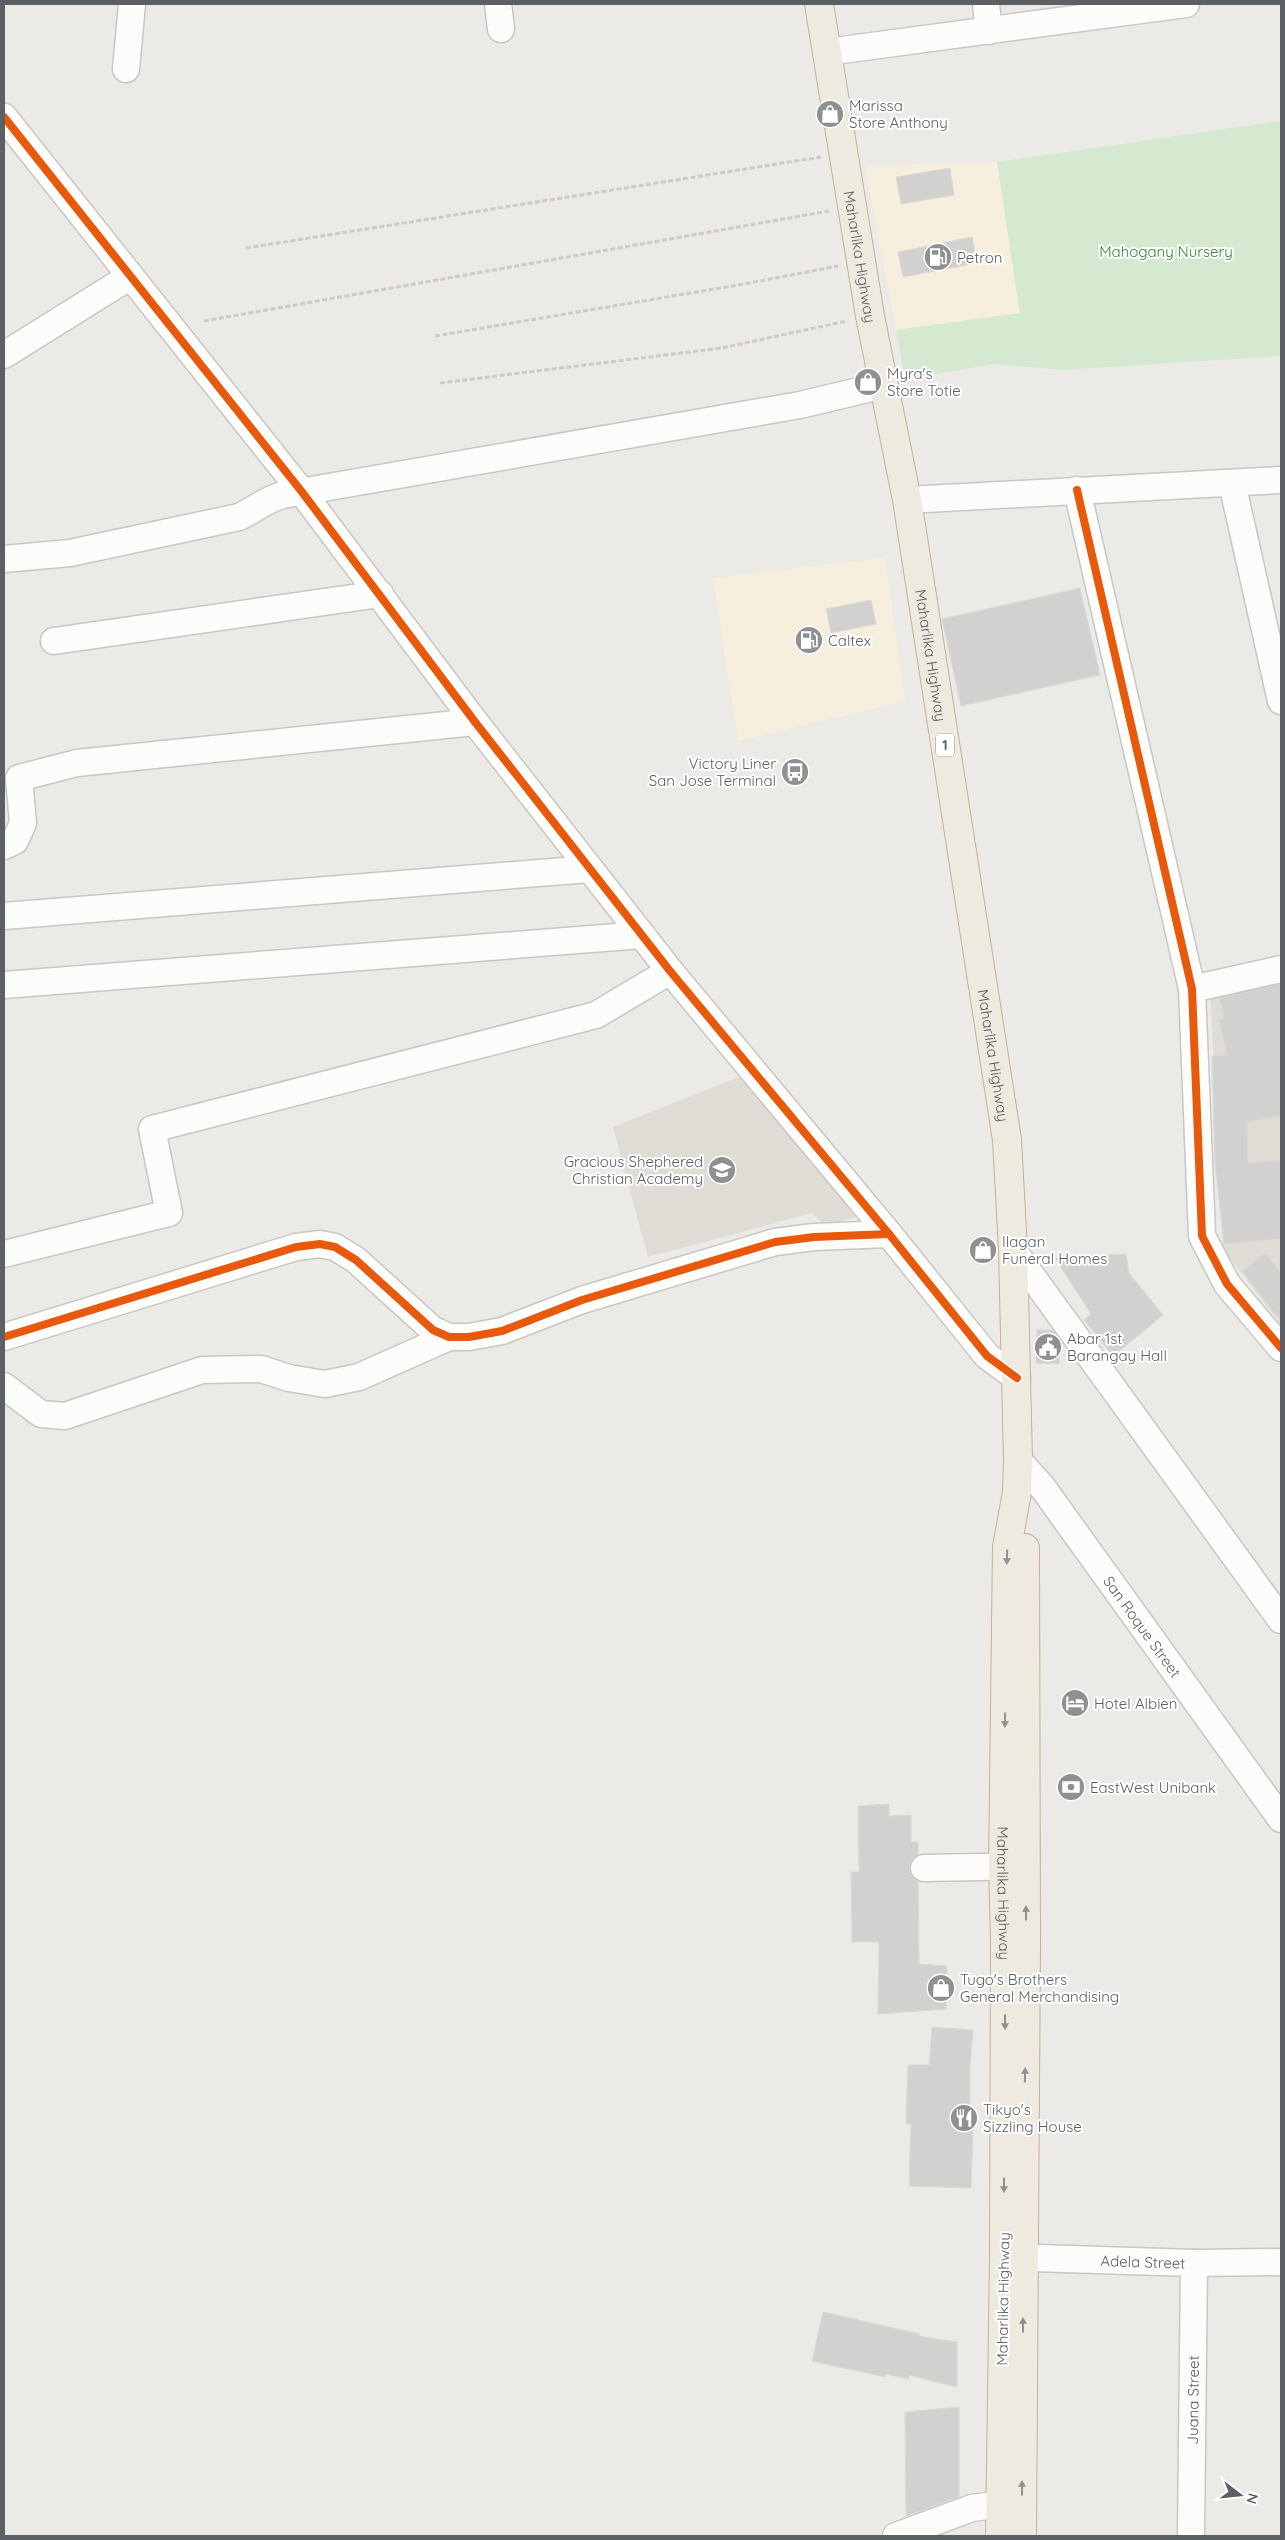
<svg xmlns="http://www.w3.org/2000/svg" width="1285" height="2540" viewBox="0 0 1285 2540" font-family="Quicksand,sans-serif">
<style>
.commercial{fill:#f6efde}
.education{fill:#dfdcd5}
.green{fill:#d4e9d0}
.building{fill:#d3d1cf;stroke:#dcd9d5}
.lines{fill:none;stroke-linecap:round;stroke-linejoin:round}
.minor-casing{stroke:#c7c7c6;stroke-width:29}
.highway-casing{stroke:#c4b192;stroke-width:30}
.path{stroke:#c8cdc9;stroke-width:3;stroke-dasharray:5 2.5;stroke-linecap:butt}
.minor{stroke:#fcfcfb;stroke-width:26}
.highway{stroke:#efeae0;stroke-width:28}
.cycleway-casing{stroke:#fff;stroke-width:11}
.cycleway{stroke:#e8590c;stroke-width:8}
.oneway{fill:#8f908f}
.labels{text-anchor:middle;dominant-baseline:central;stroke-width:4;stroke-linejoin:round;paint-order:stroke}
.shield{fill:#fff;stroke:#8c9092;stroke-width:1}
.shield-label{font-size:14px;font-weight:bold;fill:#5b6064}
.poi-label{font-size:15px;fill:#5b6064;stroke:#fff;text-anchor:start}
.park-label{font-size:15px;fill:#338630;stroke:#fff}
.street-label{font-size:15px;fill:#5b6064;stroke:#fff}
</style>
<rect width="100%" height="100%" fill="#eceae6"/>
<!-- commercial -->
<g class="commercial">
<polygon points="997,162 1020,313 896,330 865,166"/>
<polygon points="885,558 905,701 738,741 713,578"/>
</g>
<!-- education -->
<g class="education">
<polygon points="1281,975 1281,1325 1223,1249 1210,989"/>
<polygon points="744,1075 857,1217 825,1226 812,1213 648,1257 613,1127"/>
</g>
<!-- green -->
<polygon class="green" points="1281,121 1281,356 1063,370 994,364 905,379 896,330 1020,313 997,162"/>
<!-- building -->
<g class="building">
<polygon points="950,168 954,195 901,204 896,177"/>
<polygon points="972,237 977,263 903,277 898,252"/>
<polygon points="1080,588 1100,675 961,706 942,619"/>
<polygon points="871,600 876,624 831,633 826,609"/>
<polygon points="1281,984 1281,1116 1247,1122 1248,1163 1281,1160 1281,1239 1224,1244 1215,1163 1212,1056 1227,1055 1219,1020 1224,1019 1220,998"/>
<polygon points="1266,1253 1281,1273 1281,1321 1242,1271"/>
<polygon points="1126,1254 1129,1273 1163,1315 1113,1356 1084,1320 1091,1314 1055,1258"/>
<polygon points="1037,1330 1053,1330 1060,1341 1059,1364 1036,1363"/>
<polygon points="889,1804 889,1816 911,1815 911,1842 918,1842 918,1855 911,1860 909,1868 911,1876 918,1882 919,1964 947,1966 946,2009 878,2014 879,1942 852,1942 851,1872 859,1872 858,1806"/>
<polygon points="932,2027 973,2030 970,2066 970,2129 973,2129 971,2188 909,2186 911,2124 906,2124 908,2065 929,2065"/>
<polygon points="823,2312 920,2334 919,2336 957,2342 957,2387 909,2375 908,2379 886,2374 885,2377 812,2361"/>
<polygon points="959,2407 959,2497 906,2516 905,2412"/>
</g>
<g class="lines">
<defs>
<g id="minor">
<polyline points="498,4 501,29"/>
<polyline points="986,4 989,31"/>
<polyline points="827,52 1186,4"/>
<polyline points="126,69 132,4"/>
<polyline points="4,117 302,492 475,722 670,971 889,1234 987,1356 1017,1378"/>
<polyline points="4,355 129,277"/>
<polyline points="1232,483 1281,701"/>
<polyline points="1077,490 1192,989 1202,1236 1227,1284 1281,1348"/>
<polyline points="907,500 1281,480"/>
<path d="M4 559 70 553 239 517C255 510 266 499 283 495L800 405 884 385"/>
<polyline points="54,641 380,594"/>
<polyline points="4,846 15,841 23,823 19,778 77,763 475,722"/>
<polyline points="4,916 589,869"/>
<polyline points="4,985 642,935"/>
<polyline points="1192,989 1281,969"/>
<polyline points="1013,1250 1281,1620"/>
<polyline points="4,1254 169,1213 152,1129 596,1015 670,971"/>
<polyline points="4,1337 296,1247 320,1244 335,1247 356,1260 433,1330 449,1337 469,1337 502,1331 582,1300 775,1242 814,1237 889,1234"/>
<polyline points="4,1386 41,1414 65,1416 202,1370 261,1369 289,1378 325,1384 359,1377 449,1337"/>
<path id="s1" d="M1018 1460 1043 1488 1281 1819"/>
<polyline points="924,1868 1025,1866"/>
<path id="s2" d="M1004 2257 1194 2263 1281 2262"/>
<polyline points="896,2536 972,2508 1001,2504"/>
<path id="s3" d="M1191 2536 1194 2263"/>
</g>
<g id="highway">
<path id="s4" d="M819 4 870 316 907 500 1007 1140 1013 1250 1018 1460 1017 1492 1007 1547 1003 1866 1005 1941 1004 2257 1000 2536"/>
<polyline points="1022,2536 1026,1941 1025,1548"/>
</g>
</defs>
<!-- minor casing -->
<use href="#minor" class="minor-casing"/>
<!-- highway casing -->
<use href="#highway" class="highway-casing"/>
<!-- path -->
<g class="path">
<polyline points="246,248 821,157"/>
<polyline points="204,321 829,211"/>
<polyline points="435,336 744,284 838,266"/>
<polyline points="440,383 722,348 847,321"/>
</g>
<!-- minor -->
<use href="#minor" class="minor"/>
<!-- highway -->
<use href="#highway" class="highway"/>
<defs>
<g id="cycleway">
<polyline points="4,117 302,492 475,722 670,971 889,1234 987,1356 1017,1378"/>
<polyline points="1077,490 1192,989 1202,1236 1227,1284 1281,1348"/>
<polyline points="4,1337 296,1247 320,1244 335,1247 356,1260 433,1330 449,1337 469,1337 502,1331 582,1300 775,1242 814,1237 889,1234"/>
</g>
</defs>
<!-- cycleway casing -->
<use href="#cycleway" class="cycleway-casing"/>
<!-- cycleway -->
<use href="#cycleway" class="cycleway"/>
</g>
<!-- one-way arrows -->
<defs><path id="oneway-solid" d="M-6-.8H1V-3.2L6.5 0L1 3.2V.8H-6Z" transform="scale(1.25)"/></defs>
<g class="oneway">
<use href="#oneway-solid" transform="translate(1007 1557) rotate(91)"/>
<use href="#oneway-solid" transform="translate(1005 1720) rotate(91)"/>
<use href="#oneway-solid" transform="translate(1026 1913) rotate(-90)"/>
<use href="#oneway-solid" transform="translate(1005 2022) rotate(90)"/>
<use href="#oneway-solid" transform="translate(1025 2075) rotate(-89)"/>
<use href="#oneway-solid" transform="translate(1004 2185) rotate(90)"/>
<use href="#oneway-solid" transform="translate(1023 2325) rotate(-90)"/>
<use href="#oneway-solid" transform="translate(1022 2488) rotate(-90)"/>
</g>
<!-- icons -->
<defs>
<symbol id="shop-disc" viewBox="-11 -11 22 22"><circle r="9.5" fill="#8e9092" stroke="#fff"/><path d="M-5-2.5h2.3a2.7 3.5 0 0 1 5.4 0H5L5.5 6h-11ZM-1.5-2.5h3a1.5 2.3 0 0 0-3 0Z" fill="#fff"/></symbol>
<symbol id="fuel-disc" viewBox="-11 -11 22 22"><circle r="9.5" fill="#8e9092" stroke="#fff"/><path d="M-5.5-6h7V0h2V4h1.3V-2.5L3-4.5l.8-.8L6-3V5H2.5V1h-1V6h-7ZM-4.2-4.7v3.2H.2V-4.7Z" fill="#fff"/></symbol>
<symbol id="bus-disc" viewBox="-11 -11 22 22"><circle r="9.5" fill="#8e9092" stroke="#fff"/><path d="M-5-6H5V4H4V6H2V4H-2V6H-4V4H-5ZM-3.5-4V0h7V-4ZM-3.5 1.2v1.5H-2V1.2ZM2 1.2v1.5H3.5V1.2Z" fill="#fff"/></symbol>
<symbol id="school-disc" viewBox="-11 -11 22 22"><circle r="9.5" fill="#8e9092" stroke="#fff"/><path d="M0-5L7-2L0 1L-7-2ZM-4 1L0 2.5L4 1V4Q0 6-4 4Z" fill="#fff"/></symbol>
<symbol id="civic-disc" viewBox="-11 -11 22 22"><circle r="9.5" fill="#8e9092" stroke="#fff"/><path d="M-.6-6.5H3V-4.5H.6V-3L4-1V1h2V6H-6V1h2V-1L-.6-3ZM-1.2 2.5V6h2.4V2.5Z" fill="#fff"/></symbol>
<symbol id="hotel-disc" viewBox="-11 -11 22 22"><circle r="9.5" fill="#8e9092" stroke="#fff"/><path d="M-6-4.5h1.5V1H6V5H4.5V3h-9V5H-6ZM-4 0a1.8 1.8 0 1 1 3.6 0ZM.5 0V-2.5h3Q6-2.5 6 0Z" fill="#fff"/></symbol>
<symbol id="bank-disc" viewBox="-11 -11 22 22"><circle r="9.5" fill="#8e9092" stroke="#fff"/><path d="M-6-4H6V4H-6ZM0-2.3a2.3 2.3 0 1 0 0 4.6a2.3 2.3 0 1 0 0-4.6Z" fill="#fff"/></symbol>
<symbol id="restaurant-disc" viewBox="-11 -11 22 22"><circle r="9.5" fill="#8e9092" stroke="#fff"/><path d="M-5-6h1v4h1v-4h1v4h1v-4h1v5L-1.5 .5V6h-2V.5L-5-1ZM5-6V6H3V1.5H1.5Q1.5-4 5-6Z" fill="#fff"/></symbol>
</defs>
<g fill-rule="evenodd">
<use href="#shop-disc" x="814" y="98" width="32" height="32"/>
<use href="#fuel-disc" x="922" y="241" width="32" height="32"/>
<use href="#shop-disc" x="852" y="366" width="32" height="32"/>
<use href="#fuel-disc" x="793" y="624" width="32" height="32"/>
<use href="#bus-disc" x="779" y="756" width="32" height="32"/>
<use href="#school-disc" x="706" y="1154" width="32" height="32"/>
<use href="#shop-disc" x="967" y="1234" width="32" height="32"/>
<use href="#civic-disc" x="1032" y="1331" width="32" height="32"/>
<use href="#hotel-disc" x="1059" y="1687" width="32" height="32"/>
<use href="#bank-disc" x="1055" y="1771" width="32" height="32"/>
<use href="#shop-disc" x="925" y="1972" width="32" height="32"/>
<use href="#restaurant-disc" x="948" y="2102" width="32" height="32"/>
</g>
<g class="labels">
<!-- shield labels -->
<rect class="shield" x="936" y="733.5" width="18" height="23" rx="4"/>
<g class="shield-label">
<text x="945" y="745">1</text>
</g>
<!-- poi labels -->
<g class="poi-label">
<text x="849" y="105">Marissa<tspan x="849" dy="17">Store Anthony</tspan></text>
<text x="957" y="257">Petron</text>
<text x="887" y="373">Myra's<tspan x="887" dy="17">Store Totie</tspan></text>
<text x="828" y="640">Caltex</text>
<text x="776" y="763" text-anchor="end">Victory Liner<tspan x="776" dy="17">San Jose Terminal</tspan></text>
<text x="703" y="1161" text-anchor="end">Gracious Shephered<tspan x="703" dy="17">Christian Academy</tspan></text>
<text x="1002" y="1241">Ilagan<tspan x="1002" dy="17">Funeral Homes</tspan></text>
<text x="1067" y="1338">Abar 1st<tspan x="1067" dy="17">Barangay Hall</tspan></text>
<text x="1094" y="1703">Hotel Albien</text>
<text x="1090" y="1787">EastWest Unibank</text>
<text x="960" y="1979">Tugo's Brothers<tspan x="960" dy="17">General Merchandising</tspan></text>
<text x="983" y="2109">Tikyo's<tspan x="983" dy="17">Sizzling House</tspan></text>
</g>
<!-- park labels -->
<g class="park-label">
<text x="1166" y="251">Mahogany Nursery</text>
</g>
<!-- street labels -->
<g class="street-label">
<text stroke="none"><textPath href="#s4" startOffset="256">Maharlika Highway</textPath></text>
<text stroke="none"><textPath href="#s4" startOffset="661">Maharlika Highway</textPath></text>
<text stroke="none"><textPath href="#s4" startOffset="1066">Maharlika Highway</textPath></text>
<text stroke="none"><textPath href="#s1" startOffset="208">San Roque Street</textPath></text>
<text stroke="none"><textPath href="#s4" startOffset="1906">Maharlika Highway</textPath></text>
<text stroke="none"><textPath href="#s2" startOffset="139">Adela Street</textPath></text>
<text transform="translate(1003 2299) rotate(-89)">Maharlika Highway</text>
<text stroke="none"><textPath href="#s3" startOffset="136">Juana Street</textPath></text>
</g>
</g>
<!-- border -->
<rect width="1285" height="2540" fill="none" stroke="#5b6064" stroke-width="10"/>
<!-- north arrow -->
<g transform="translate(1240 2495) rotate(106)" stroke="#ffffff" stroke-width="4" paint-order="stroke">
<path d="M0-4L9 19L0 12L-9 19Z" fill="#5b6064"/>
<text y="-8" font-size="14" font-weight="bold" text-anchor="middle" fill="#5b6064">N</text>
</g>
</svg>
